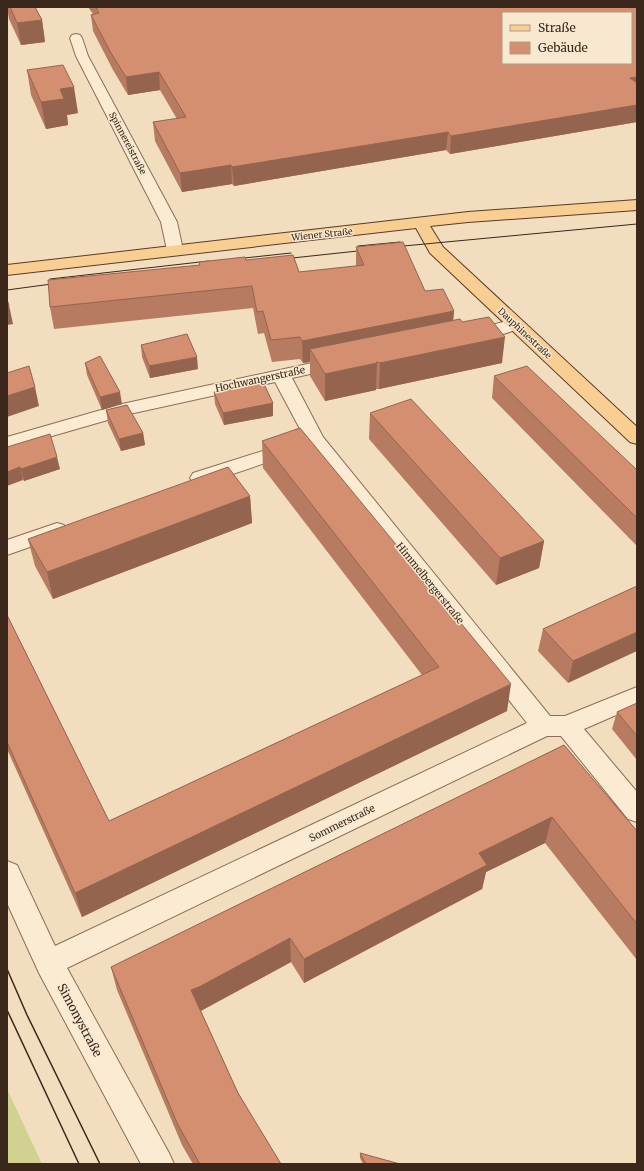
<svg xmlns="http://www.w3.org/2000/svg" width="644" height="1171" viewBox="0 0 644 1171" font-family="Merriweather,serif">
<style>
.green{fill:#d1d192}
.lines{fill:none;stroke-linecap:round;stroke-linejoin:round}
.minor-casing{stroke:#8d6d56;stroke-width:2}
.major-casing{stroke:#5a3b2a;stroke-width:2}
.minor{fill:#fcebd3;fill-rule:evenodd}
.major{fill:#f9ce93;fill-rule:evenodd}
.tram-far1{stroke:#3b271c;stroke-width:1}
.tram{stroke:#3b271c;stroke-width:1.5}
.wall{fill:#b67b61}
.shaded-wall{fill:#94644f}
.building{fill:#d48f71;stroke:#94644f;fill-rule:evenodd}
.labels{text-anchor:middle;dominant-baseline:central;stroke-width:3;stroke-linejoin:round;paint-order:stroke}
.far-street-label{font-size:9px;fill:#3b271c;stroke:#f9e8d0}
.street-label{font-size:10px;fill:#3b271c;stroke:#f9e8d0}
.near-street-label{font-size:12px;fill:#3b271c;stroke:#f9e8d0}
</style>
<rect width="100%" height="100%" fill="#f2ddbf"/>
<!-- green -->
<polygon class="green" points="7,1089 42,1164 7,1164"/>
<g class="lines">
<defs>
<g id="minor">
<polygon points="76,34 80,35 82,38 88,56 177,222 183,250 181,253 175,255 169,253 167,250 161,222 76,56 70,38 72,35"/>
<path d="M515 319 521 320 524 324C517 333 475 342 464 340L461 336 464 332Z"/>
<polygon points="340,357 346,358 349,362 346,366 292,378 323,437 550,716 565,716 637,687 637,706 584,729 637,792 637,822 628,819 561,736 547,736 67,968 169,1153 174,1164 141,1164 39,973 7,903 7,861 17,865 55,946 527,723 308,444 275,382 125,415 7,449 7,437 122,404"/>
<polygon points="291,442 298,444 301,448 298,452 200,485 193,483 190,478 193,473"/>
<polygon points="57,523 64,525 68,530 64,535 7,555 7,540"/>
</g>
<polygon id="major" points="637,200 637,210 468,222 430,226 443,247 637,427 637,444 630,442 430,253 416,228 7,275 7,265 468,212"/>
</defs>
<!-- minor casing -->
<use href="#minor" class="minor-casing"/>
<!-- major casing -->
<use href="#major" class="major-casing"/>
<!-- minor -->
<use href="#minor" class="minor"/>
<!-- major -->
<use href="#major" class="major"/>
<!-- tram-far1 -->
<g class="tram-far1">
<polyline points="358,246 400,242"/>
<polyline points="393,247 637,224"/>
<polyline points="235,259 291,253"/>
<polyline points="283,259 367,250"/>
<polyline points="50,279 209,261"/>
<polyline points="7,290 59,283"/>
</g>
<!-- tram -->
<g class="tram">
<polyline points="7,969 27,1015 100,1164"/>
<polyline points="7,1010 79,1164"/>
</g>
</g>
<!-- wall -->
<g class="wall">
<polygon points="7,7 35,7 42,20 45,42 21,45 9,19"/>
<polygon points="88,7 637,7 637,122 450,154 446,150 234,186 232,184 182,192 155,141 153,122 177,119 160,90 128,95 113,70 93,31 91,15 93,14"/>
<polygon points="27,70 78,113 67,115 68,125 46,129 31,95"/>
<polygon points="356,247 425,291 454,311 453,321 462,322 502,363 379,389 376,389 376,390 325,401 310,376 310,362 303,363 300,359 272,362 264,333 258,334 253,308 54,329 50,307 199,265 199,262 246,260 299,272 356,266"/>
<polygon points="141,345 198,369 150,378 142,357"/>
<polygon points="85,363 122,404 102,410 87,375"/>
<polygon points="494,376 637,470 637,546 492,398"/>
<polygon points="214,392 273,403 273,416 224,425 215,404"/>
<polygon points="106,410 143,433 145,445 121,451 108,423"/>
<polygon points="370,413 544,541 539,568 496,585 369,439"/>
<polygon points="262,441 507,711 82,917 7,749 7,615 109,821 422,675 263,468"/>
<polygon points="7,447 60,469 24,481"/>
<polygon points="250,496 252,523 53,599 35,566 28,539"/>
<polygon points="637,586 568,683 538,651 543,629"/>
<polygon points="637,703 637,760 612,729 617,712"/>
<polygon points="564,745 637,831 637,960 545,843 486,872 482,889 304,983 291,962 201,1011 238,1093 281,1164 193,1164 182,1145 117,990 111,967"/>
<polygon points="360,1153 400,1164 363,1164 360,1158"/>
</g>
<!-- shaded-wall -->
<g class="shaded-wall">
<polygon points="42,20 45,42 21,45 17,23"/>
<polygon points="159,72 160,90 128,95 126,77"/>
<polygon points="637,77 637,122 450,154 451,136 630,78"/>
<polygon points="74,87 78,113 67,115 68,125 46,129 41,102 60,89"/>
<polygon points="448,132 446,150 234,186 232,167"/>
<polygon points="231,165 232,184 182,192 180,173"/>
<polygon points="7,305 9,305 13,324 7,325"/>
<polygon points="454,311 452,332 310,349 310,362 303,363 302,341"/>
<polygon points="505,337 502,363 379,389 380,363"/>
<polygon points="197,357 198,369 150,378 149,366"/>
<polygon points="377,363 376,390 325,401 325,374"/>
<polygon points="35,387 39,406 7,417 7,396"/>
<polygon points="120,392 122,404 102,410 100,397"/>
<polygon points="273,403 273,416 224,425 223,413"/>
<polygon points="143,433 145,445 121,451 119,439"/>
<polygon points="57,457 60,469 24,481 21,469"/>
<polygon points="20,467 23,480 7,486 7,472"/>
<polygon points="250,496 252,523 53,599 47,572"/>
<polygon points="544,541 539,568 496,585 500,558"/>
<polygon points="637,632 637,651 568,683 573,661"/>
<polygon points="511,684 507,711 82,917 75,893"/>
<polygon points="552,817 545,843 486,872 482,889 304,983 304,959 479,853"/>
<polygon points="290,938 291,962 202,1010 195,1013 191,990"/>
</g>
<!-- building -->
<g class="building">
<polygon points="10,7 35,7 42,20 17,23"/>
<path d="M96 7H637V77L630 78 637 83V93H636L637 94V105L451 136 448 132 232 167 231 165 180 173 153 122 186 117 159 72 126 77 111 53 91 15 99 13ZM503 13H631V63H503Z"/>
<polygon points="63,65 74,87 60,89 64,99 41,102 27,70"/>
<polygon points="403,242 425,291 443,289 454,311 302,341 300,337 271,340 263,311 257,312 252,286 50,307 48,280 200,265 199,262 245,257 246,260 293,255 299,272 364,265 356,247"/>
<polygon points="7,300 9,305 7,305"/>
<polygon points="489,317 505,337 380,363 376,362 377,363 325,374 310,349 460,319 462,322"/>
<polygon points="187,334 197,357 149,366 141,345"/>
<polygon points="100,356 120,392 100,397 85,363"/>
<polygon points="29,366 35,387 7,396 7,373"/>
<polygon points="527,366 637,470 637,518 494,376"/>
<polygon points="263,382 273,403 223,413 214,392"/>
<polygon points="411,399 544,541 500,558 370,413"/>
<polygon points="127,405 143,433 119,439 106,410"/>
<polygon points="300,428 511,684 75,893 7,742 7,615 109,821 439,667 262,441"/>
<polygon points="50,434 57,457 21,469 20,467 7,472 7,447"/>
<polygon points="228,467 250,496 47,572 28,539"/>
<polygon points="637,586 637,632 573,661 543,629"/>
<polygon points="637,703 637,736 617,712"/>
<polygon points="564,745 637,831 637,924 552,817 479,853 487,865 304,959 290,938 199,987 191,990 238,1093 281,1164 200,1164 178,1125 111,967"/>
<polygon points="360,1153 400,1164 366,1164"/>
</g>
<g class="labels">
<!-- far-street labels -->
<g class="far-street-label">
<text transform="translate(128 143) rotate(62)">Spinnereistraße</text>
<text transform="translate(322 234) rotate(-6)">Wiener Straße</text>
<text transform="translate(525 333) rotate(43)">Dauphinestraße</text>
</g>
<!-- street labels -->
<g class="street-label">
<text transform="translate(260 379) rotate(-12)">Hochwangerstraße</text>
<text transform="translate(430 583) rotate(51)">Himmelbergerstraße</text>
<text transform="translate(342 823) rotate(-26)">Sommerstraße</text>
</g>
<!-- near-street labels -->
<g class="near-street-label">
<text transform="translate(80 1020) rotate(62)">Simonystraße</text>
</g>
</g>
<!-- border -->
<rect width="644" height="1171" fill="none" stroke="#3b271c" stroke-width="16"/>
<!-- legend -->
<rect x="502" y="12" width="130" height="52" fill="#f9e8d0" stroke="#ad9b88"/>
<rect x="510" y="25" width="20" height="6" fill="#f9ce93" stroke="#ad9b88"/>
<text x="538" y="32" font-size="12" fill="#3b271c">Straße</text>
<rect x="510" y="42" width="20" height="12" fill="#d48f71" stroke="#ad9b88"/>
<text x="538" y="52" font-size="12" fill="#3b271c">Gebäude</text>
</svg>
